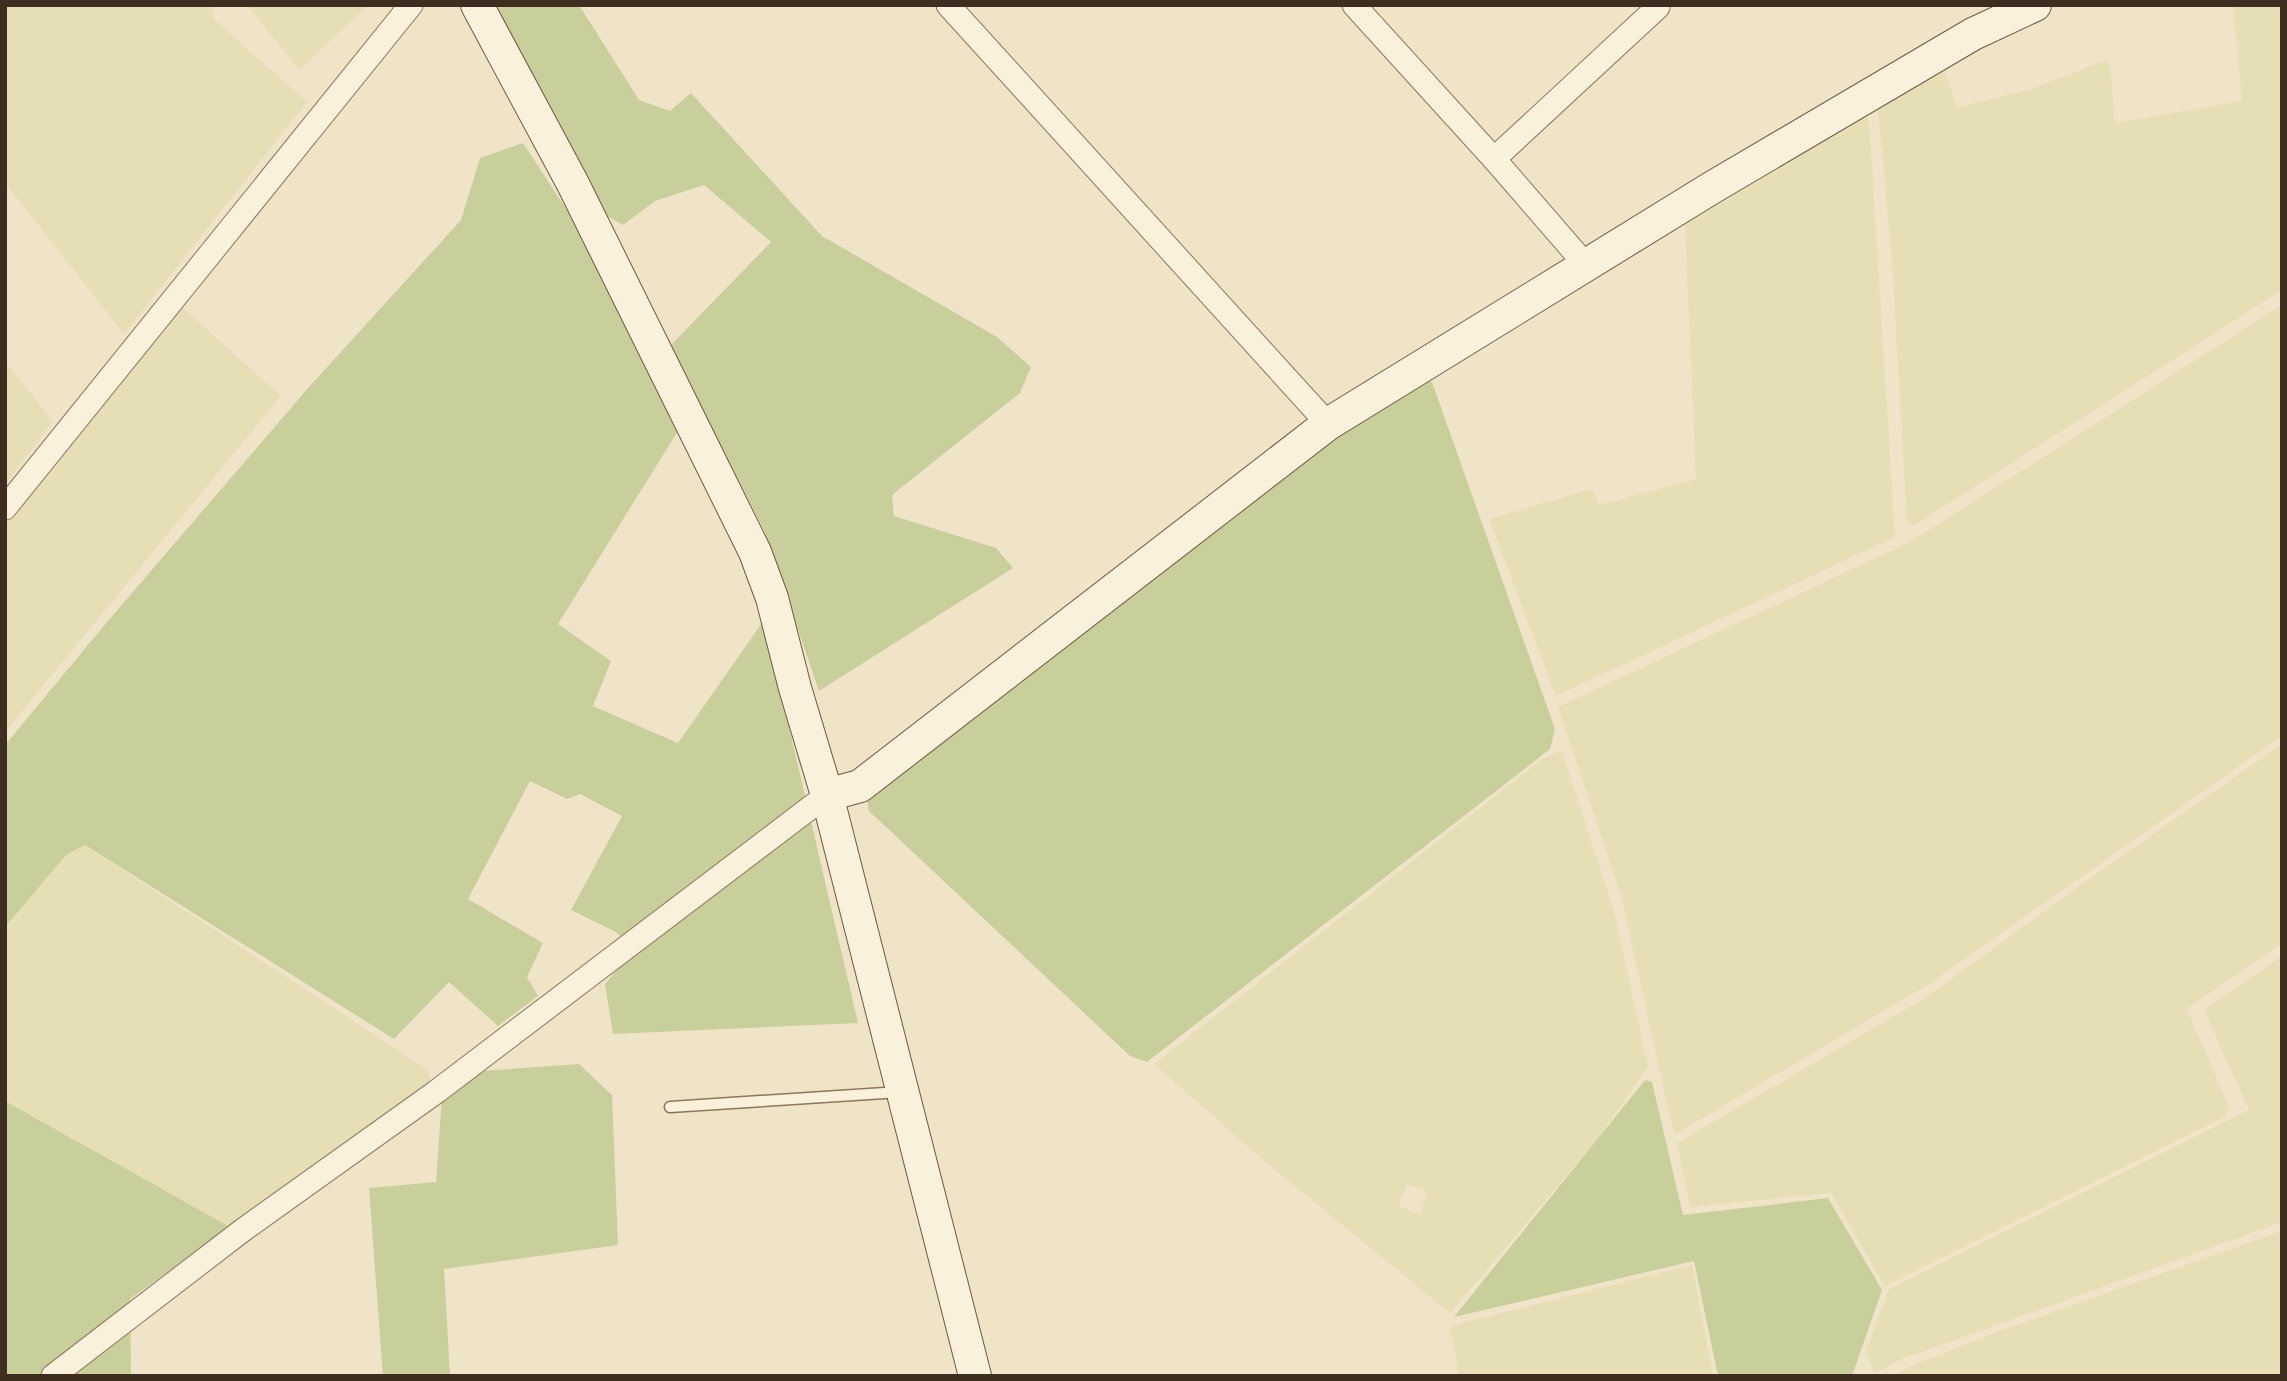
<svg xmlns="http://www.w3.org/2000/svg" width="2287" height="1381" viewBox="0 0 2287 1381" font-family="'PT Serif',serif">
<style>
.farmland{fill:#e6deb5;fill-rule:evenodd}
.green{fill:#c9cf9b}
.lines{fill:none;stroke-linecap:round;stroke-linejoin:round}
.lane-casing{stroke:#8d765c;stroke-width:13}
.street-casing{stroke:#8d765c;stroke-width:25}
.secondary-casing{stroke:#6f573f;stroke-width:34}
.lane{stroke:#faf1dc;stroke-width:10}
.street{stroke:#faf1dc;stroke-width:23}
.secondary{stroke:#faf1dc;stroke-width:32}
</style>
<rect width="100%" height="100%" fill="#f0e4c8"/>
<!-- farmland -->
<g class="farmland">
<polygon points="5,5 212,5 214,19 307,102 124,334 5,183"/>
<polygon points="247,5 368,5 299,70"/>
<polygon points="2233,5 2282,5 2282,290 1915,525 1907,522 1892,262 1878,109 1945,71 1957,108 2035,88 2106,60 2110,67 2115,123 2242,101"/>
<polygon points="1862,117 1869,120 1895,537 1556,696 1489,519 1592,489 1599,505 1696,479 1685,225"/>
<polygon points="2282,305 2282,736 1929,984 1674,1135 1621,895 1558,707 1910,542"/>
<polygon points="181,306 281,396 5,732 5,515"/>
<polygon points="5,361 53,421 5,485"/>
<polygon points="2282,744 2282,943 2187,1009 2230,1110 2222,1118 1885,1286 1831,1193 1690,1207 1677,1143 1925,998 2075,889"/>
<path d="M1562 751 1614 911 1648 1067 1596 1141 1450 1313 1263 1160 1154 1064 1544 758ZM1407 1184 1428 1192 1420 1214 1398 1206Z"/>
<polygon points="85,845 428,1070 431,1082 230,1227 5,1101 5,927 66,855"/>
<polygon points="2282,956 2282,1222 1902,1359 1875,1373 1866,1351 1889,1289 2249,1110 2204,1010"/>
<polygon points="2282,1231 2282,1376 1894,1376 1909,1367 1997,1332"/>
<polygon points="1692,1265 1713,1376 1459,1376 1450,1326"/>
</g>
<!-- green -->
<g class="green">
<polygon points="493,5 579,5 639,100 670,111 691,93 822,236 997,337 1031,367 1020,393 892,495 894,516 996,548 1013,568 819,691 764,530 670,346 771,242 704,185 655,201 623,225 607,216 549,104"/>
<polygon points="523,143 576,224 678,431 558,624 611,661 593,706 678,743 764,620 858,1023 613,1034 605,984 634,949 616,932 571,910 622,816 580,794 567,799 530,781 468,899 543,943 527,977 538,996 498,1026 449,982 394,1039 85,845 66,855 5,927 5,745 107,622 309,387 461,220 480,158"/>
<polygon points="1432,382 1555,729 1550,749 1147,1062 1130,1056 869,811 866,794 1340,433 1413,383"/>
<polygon points="579,1064 612,1095 618,1245 444,1269 450,1376 383,1376 369,1188 436,1182 442,1096 481,1071"/>
<polygon points="1645,1080 1652,1082 1683,1215 1828,1198 1882,1290 1852,1376 1718,1376 1694,1261 1454,1317"/>
<polygon points="5,1101 230,1227 130,1299 131,1376 5,1376"/>
</g>
<g class="lines">
<defs>
<polyline id="lane" points="670,1107 900,1092"/>
<g id="street">
<polyline points="948,5 1328,424"/>
<polyline points="1354,5 1494,159 1585,264"/>
<polyline points="1494,159 1658,7 1657,5"/>
<polyline points="5,508 411,5"/>
<polyline points="53,1376 243,1230 436,1092 827,795"/>
</g>
<g id="secondary">
<polyline points="477,5 573,184 755,552 772,598 795,688 827,795 975,1376"/>
<polyline points="827,795 860,786 1328,424 1713,187 1973,34 2035,5"/>
</g>
</defs>
<!-- lane casing -->
<use href="#lane" class="lane-casing"/>
<!-- street casing -->
<use href="#street" class="street-casing"/>
<!-- secondary casing -->
<use href="#secondary" class="secondary-casing"/>
<!-- lane -->
<use href="#lane" class="lane"/>
<!-- street -->
<use href="#street" class="street"/>
<!-- secondary -->
<use href="#secondary" class="secondary"/>
</g>
<!-- border -->
<rect width="2287" height="1381" fill="none" stroke="#3d2e20" stroke-width="14"/>
</svg>
